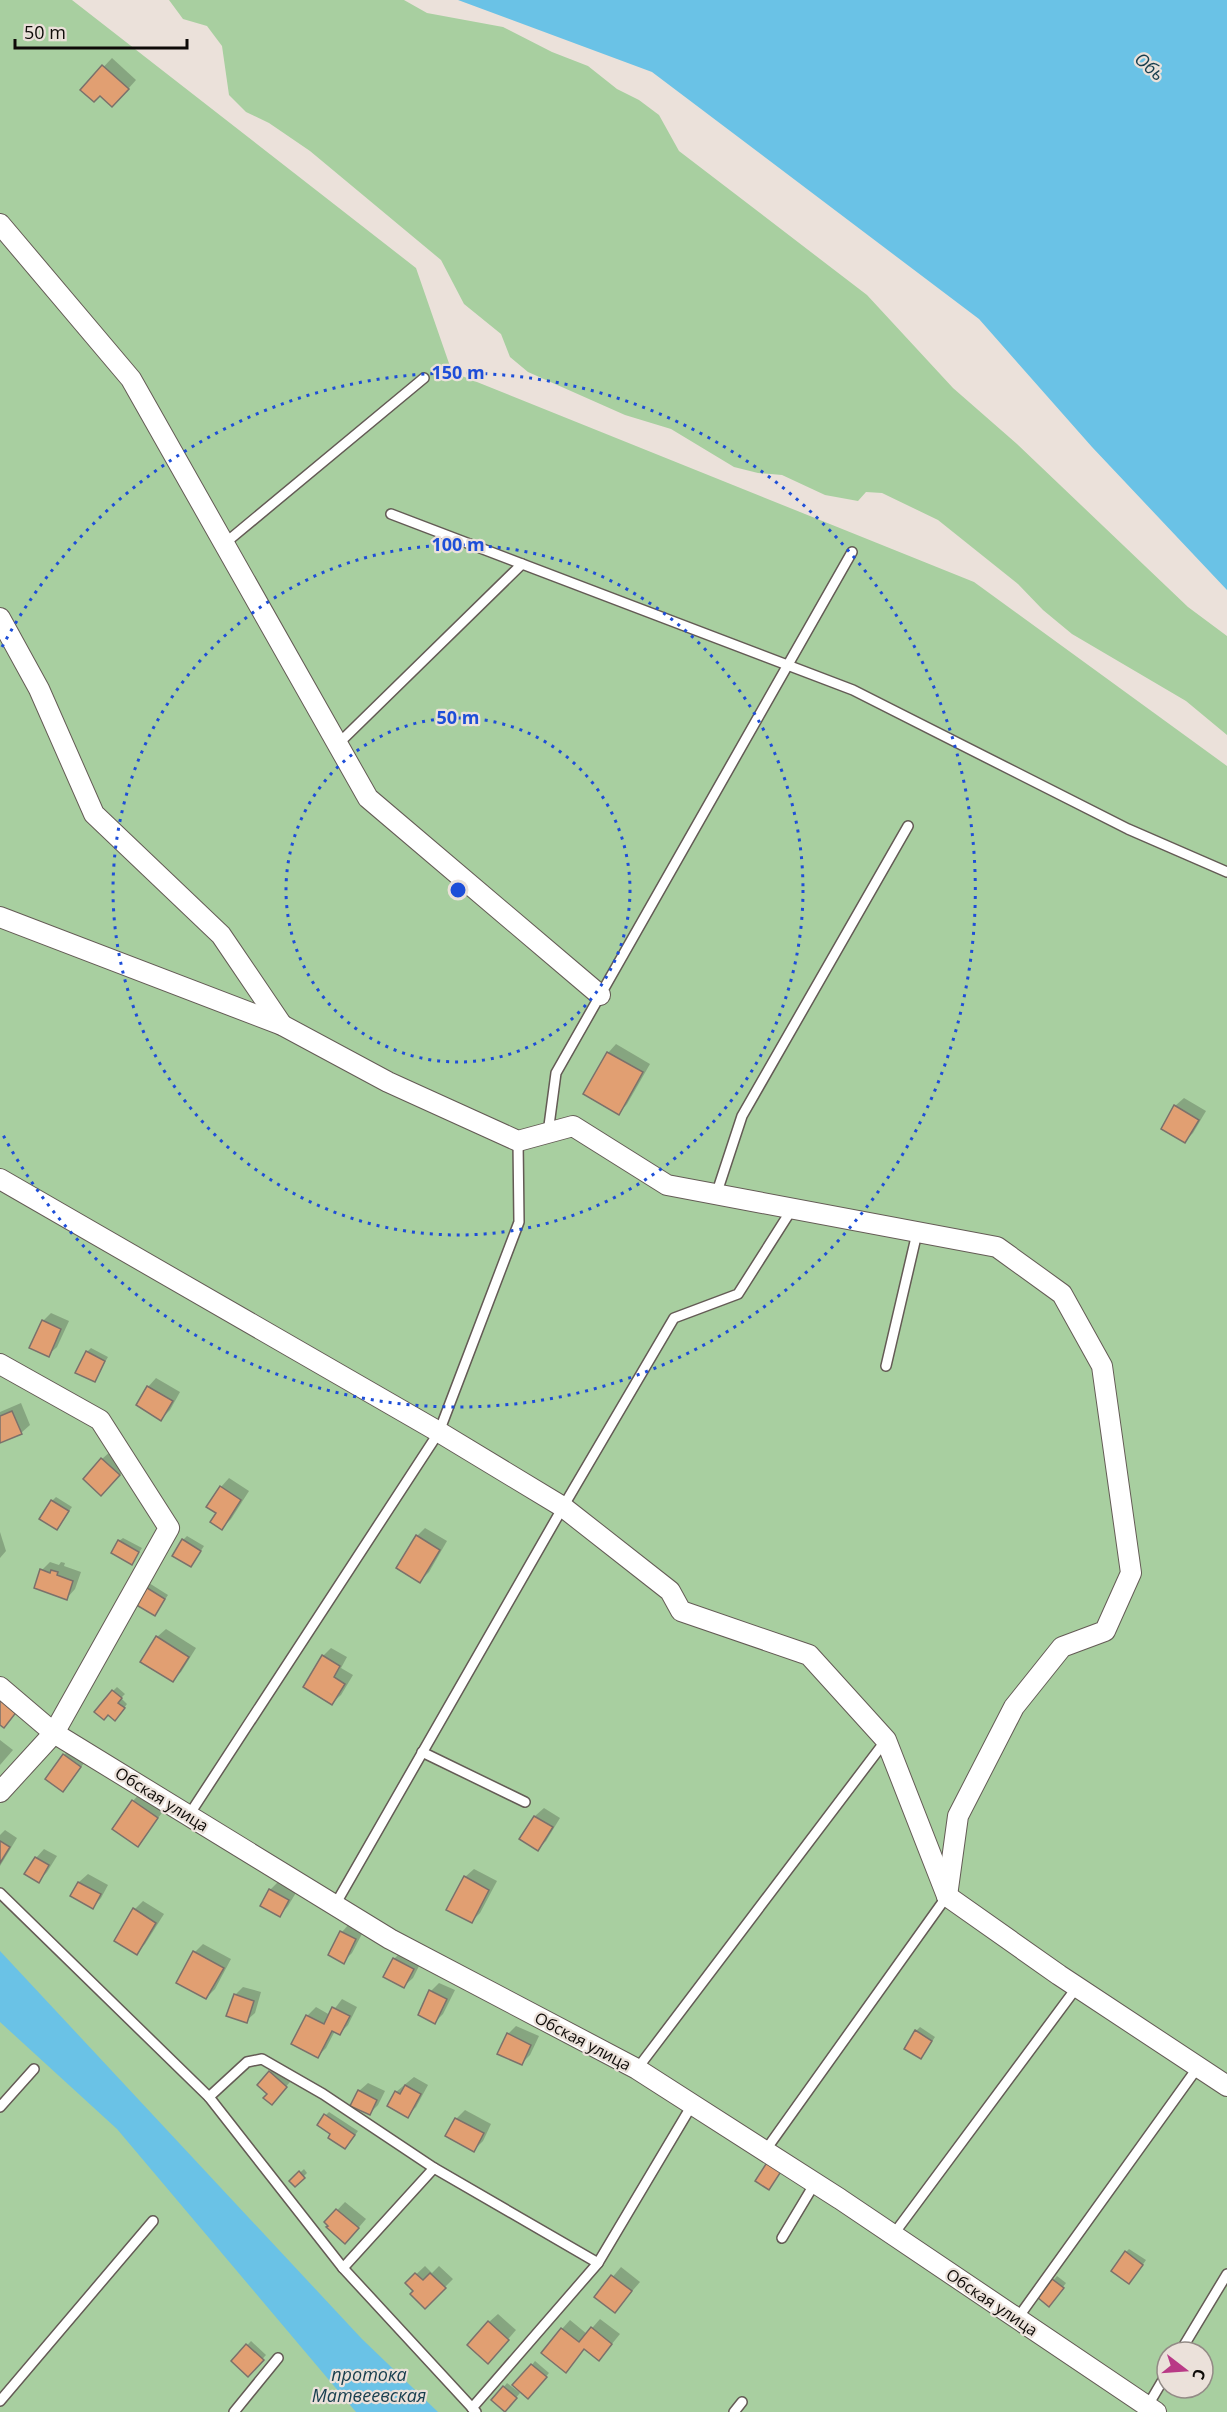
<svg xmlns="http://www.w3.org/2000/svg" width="1227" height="2412" viewBox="0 0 1227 2412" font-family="'Open Sans',sans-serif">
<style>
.green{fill:#a8cfa0;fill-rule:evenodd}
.water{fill:#6ac2e6}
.shadow{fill:#0003}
.building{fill:#e19f72;stroke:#7a716b;stroke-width:1.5}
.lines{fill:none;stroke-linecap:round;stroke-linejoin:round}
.service-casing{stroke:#645b55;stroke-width:12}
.minor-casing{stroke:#645b55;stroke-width:22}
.service{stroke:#fff;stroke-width:9}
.minor{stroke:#fff;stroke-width:20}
.ring{fill:none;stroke:#1d4ed8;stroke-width:3;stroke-dasharray:3 6}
.labels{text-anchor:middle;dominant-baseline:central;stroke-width:4.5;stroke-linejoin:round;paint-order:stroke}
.street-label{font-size:16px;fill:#0e0b08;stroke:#ebe1da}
.water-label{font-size:18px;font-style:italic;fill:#173e4e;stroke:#ebe1da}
.centre{fill:#1d4ed8;stroke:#ebe1da;stroke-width:3}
.ring-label{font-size:18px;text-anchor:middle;font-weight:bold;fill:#1d4ed8;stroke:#ebe1da;stroke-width:4.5;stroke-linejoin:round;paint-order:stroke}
</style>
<rect width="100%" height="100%" fill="#ebe1da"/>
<!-- green -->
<g class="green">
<path d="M0 0H72L416 268 452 372 974 582 1227 766V2412H0ZM1167 2352H1203V2388H1167Z"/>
<polygon points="169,0 404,0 427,13 503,27 552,52 588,66 617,89 639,100 659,115 679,151 867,295 953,388 1017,444 1188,607 1227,636 1227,735 1186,701 1072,634 1043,610 1018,584 938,520 882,493 866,492 858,501 825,495 782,475 758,473 734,467 671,429 625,415 528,372 510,357 501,334 464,304 441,260 310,151 269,123 246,112 229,95 222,46 207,26 183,19"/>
</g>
<!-- water -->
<g class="water">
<polygon points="458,0 1227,0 1227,590 1092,447 979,319 652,72"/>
<polygon points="0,1951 362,2339 438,2412 356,2412 117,2129 0,2022"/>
</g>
<!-- shadow -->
<g class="shadow">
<polygon points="112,58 136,80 121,97 82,90"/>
<polygon points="616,1044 650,1064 627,1104 619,1113 608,1053"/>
<polygon points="1184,1098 1206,1111 1193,1133 1185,1141 1175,1106"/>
<polygon points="51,1313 69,1321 57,1347 48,1355 43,1321"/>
<polygon points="91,1348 108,1357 94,1380 87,1352"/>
<polygon points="156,1378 180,1392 170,1410 161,1419 148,1387"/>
<polygon points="21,1403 30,1425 21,1433 0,1442 0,1412"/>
<polygon points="111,1451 128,1466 110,1486 102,1459"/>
<polygon points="229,1478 249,1491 231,1519 222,1528 218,1513 221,1487"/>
<polygon points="56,1497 72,1507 60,1524 52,1501"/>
<polygon points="425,1528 447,1541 429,1572 420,1581 417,1536"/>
<polygon points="0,1532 6,1551 0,1558"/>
<polygon points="187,1536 204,1546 191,1566 183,1540"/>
<polygon points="123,1538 142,1548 132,1563 119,1541"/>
<polygon points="50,1562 59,1565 61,1562 65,1563 64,1566 81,1572 75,1589 67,1598 42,1570"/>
<polygon points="149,1583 168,1595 158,1610 135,1602"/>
<polygon points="166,1629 196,1648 181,1672 172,1680 157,1637"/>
<polygon points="331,1648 347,1657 341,1668 353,1675 341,1695 332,1703 323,1656"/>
<polygon points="117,1687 125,1694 121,1698 127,1704 119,1715 109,1713 113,1691"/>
<polygon points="0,1740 13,1750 0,1765"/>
<polygon points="72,1747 88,1758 63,1790 64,1755"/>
<polygon points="141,1792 165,1809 137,1845 133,1801"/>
<polygon points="544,1808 560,1818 546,1841 538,1849 521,1839 535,1816"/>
<polygon points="5,1830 17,1838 0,1866 0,1835"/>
<polygon points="44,1849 57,1856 47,1872 39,1881 36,1858"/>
<polygon points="474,1869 497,1881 480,1913 472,1921 465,1877"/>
<polygon points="88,1874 108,1885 101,1898 93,1907 72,1896 79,1882"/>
<polygon points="279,1881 297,1891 288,1906 280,1915 270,1890"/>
<polygon points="143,1901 164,1914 145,1944 136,1953 135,1909"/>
<polygon points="350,1923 364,1930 352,1953 343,1962 330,1955 342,1932"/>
<polygon points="203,1944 231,1959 215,1989 206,1998 195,1952"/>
<polygon points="403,1950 422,1960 413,1978 404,1986 385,1977 394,1959"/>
<polygon points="439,1983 455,1990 443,2014 435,2022 431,1991"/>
<polygon points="243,1987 261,1992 255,2013 246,2021 235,1995"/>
<polygon points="342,1999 357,2007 348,2025 340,2033 335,2031 326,2048 318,2056 307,2016 316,2007 330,2015"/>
<polygon points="516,2026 539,2036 530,2055 521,2064 508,2034"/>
<polygon points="920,2027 935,2037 921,2058 916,2031"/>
<polygon points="274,2068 290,2082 275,2099 259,2085"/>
<polygon points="414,2077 428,2085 416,2107 407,2116 396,2092"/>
<polygon points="368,2083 385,2091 378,2105 370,2113 359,2091"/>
<polygon points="465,2110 491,2124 483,2141 474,2150 447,2136 456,2119"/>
<polygon points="329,2112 358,2131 349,2143 333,2134 326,2115"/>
<polygon points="304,2169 307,2173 295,2185 291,2181"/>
<polygon points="345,2202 366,2219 353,2234 326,2222"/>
<polygon points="1129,2249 1146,2260 1133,2279 1126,2252"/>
<polygon points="425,2266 432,2273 439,2266 453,2279 425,2307 407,2283"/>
<polygon points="621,2267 640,2282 615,2311 596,2297"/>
<polygon points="1057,2276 1066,2283 1052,2301 1039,2297"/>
<polygon points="498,2314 516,2330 496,2353 489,2322"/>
<polygon points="600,2319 620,2334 607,2350 585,2348 566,2371 562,2329 570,2320 587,2334"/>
<polygon points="251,2341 266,2355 248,2375 233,2361"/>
<polygon points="535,2361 549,2373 532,2393 532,2365"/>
<polygon points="507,2383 520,2393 509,2406 493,2400"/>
</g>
<!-- building -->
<g class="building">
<polygon points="102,65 129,89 112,107 100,96 94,102 80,90"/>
<polygon points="607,1052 643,1072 619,1115 583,1094"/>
<polygon points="1174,1105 1199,1120 1185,1143 1161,1129"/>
<polygon points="42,1320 61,1329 49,1357 29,1348"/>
<polygon points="86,1351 105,1361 95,1382 75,1373"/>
<polygon points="147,1386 173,1401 161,1421 136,1405"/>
<polygon points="12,1411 22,1434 0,1443 0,1416"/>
<polygon points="101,1458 120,1475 101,1496 83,1479"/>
<polygon points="220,1486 241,1500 222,1530 210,1522 216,1513 206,1507"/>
<polygon points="51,1500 69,1511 57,1530 39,1519"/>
<polygon points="416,1535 440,1550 420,1583 396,1568"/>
<polygon points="182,1539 201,1551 191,1567 172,1556"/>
<polygon points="118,1540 139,1552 132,1565 111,1553"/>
<polygon points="40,1569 50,1573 51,1570 58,1572 57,1575 73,1581 67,1600 34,1588"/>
<polygon points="144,1586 165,1599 155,1616 133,1603"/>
<polygon points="156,1636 189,1657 173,1682 140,1662"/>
<polygon points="322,1655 340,1666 334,1677 345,1684 332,1705 303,1687"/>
<polygon points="112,1690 122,1698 118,1703 125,1708 115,1721 108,1715 104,1720 94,1712"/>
<polygon points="0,1696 18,1710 4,1728 0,1725"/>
<polygon points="63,1754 81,1767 63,1792 45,1779"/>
<polygon points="132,1800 158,1818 138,1847 112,1829"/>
<polygon points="534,1816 553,1827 538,1851 519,1839"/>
<polygon points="0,1841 10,1847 0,1863"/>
<polygon points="35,1857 49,1865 39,1883 24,1874"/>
<polygon points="464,1876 489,1890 472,1923 446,1910"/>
<polygon points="78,1882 101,1894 93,1909 70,1896"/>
<polygon points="269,1889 289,1900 280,1917 260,1906"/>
<polygon points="133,1908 156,1923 137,1955 114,1941"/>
<polygon points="340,1931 356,1939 344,1964 328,1955"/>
<polygon points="193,1951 224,1968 206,1999 176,1983"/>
<polygon points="393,1958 414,1969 404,1988 383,1977"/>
<polygon points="429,1990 447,1999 435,2024 418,2015"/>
<polygon points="234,1994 254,2001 247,2023 226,2016"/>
<polygon points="332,2007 350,2016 340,2035 332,2031 318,2058 291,2044 306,2015 324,2024"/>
<polygon points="915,2030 932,2041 921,2059 904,2049"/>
<polygon points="507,2033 531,2045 522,2065 497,2054"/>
<polygon points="269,2071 287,2087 272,2105 263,2098 267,2094 257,2085"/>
<polygon points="405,2085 421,2094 408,2118 387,2106 395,2091 400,2094"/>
<polygon points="358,2090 377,2100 370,2115 350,2106"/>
<polygon points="324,2114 355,2135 345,2149 328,2138 330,2134 317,2125"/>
<polygon points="455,2118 484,2133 474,2152 445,2136"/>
<polygon points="768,2161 782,2170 769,2190 755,2181"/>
<polygon points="299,2171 305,2178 295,2187 289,2181"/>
<polygon points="336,2209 359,2228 345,2244 326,2227 328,2226 324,2222"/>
<polygon points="1125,2251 1143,2265 1129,2284 1111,2271"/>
<polygon points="415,2273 423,2280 430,2273 446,2288 425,2309 410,2294 413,2291 405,2283"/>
<polygon points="611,2275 632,2291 615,2313 594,2297"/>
<polygon points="1052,2279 1064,2288 1049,2307 1037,2297"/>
<polygon points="488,2321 509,2340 488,2364 467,2345"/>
<polygon points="591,2327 612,2344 599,2361 584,2349 566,2373 541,2353 561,2328 579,2342"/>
<polygon points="246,2344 264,2360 248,2377 231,2361"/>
<polygon points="531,2364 547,2377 528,2399 512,2385"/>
<polygon points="503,2386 517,2398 505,2412 491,2400"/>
</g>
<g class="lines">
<defs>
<g id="service">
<polyline points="391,514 853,690 1128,829 1227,872"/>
<polyline points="224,544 424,378"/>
<polyline points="338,744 522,564"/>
<polyline points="548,1133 556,1073 852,552"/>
<polyline points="716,1195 742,1116 908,826"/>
<polyline points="886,1366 917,1233"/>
<polyline points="422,1752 525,1802"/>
<polyline points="189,1815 439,1432 519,1222 518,1141"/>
<polyline points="0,1893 209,2097 247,2062 262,2059 323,2094 434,2168 598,2263"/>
<polyline points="335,1905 563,1507 674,1318 738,1294 792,1209"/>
<polyline points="637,2069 886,1740"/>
<polyline points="209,2097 343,2268 476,2412"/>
<polyline points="0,2107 34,2069"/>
<polyline points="765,2151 947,1896"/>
<polyline points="893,2235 1077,1987"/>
<polyline points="782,2238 815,2183"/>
<polyline points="343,2268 434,2168"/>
<polyline points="1017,2319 1198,2067"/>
<polyline points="1180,2352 1227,2274"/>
<polyline points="0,2401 153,2221"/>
<polyline points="1147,2407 1167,2373"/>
<polyline points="472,2408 598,2263 692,2105"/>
<polyline points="234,2412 278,2358"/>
<polyline points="734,2412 742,2402"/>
</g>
<g id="minor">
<polyline points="0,224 131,379 368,798 600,995"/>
<polyline points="0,618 39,689 94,814 221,935 282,1025"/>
<polyline points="0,917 282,1025 388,1082 518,1141 573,1126 667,1185 997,1247 1062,1294 1102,1366 1131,1573 1105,1631 1062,1647 1014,1707 958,1816 947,1896"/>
<polyline points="0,1179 439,1432 563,1507 670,1591 681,1611 809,1655 886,1740 947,1896 1059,1975 1227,2086"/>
<polyline points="0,1364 100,1420 169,1528 54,1733 0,1792"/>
<polyline points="0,1687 54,1733 390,1939 637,2069 840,2199 1156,2412"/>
</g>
</defs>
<!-- service casing -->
<use href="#service" class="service-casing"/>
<!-- minor casing -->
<use href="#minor" class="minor-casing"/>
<!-- service -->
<use href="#service" class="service"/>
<!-- minor -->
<use href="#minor" class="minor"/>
</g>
<!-- distance rings -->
<g class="ring">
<circle cx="458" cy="890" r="172"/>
<circle cx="458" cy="890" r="345"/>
<path d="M2 647A517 517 0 1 1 2 1133"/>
</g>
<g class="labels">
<!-- street labels -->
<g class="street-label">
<text transform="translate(162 1799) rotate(32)">Обская улица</text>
<text transform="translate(583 2041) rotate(28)">Обская улица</text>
<text transform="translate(992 2302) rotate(34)">Обская улица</text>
</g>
<!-- water labels -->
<g class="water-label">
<text transform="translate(1150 66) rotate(41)">Обь</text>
<text x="369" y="2374">протока<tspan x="369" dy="21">Матвеевская</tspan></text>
</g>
</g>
<circle cx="458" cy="890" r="9" class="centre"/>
<g class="ring-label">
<text x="458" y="379">150 m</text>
<text x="458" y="551">100 m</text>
<text x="458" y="724">50 m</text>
</g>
<!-- north arrow -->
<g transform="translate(1185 2370) rotate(107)"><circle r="28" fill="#ebe1da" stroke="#938b86" stroke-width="1.5"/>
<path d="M0-4.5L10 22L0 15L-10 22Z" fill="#b93a86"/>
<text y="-9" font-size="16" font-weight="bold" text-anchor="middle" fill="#0e0b08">С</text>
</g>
<!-- scale -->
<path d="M15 39v9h172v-9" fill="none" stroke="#0e0b08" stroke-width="3"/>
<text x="24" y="39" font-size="18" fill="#0e0b08" stroke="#ebe1da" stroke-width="4.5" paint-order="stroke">50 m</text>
</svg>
